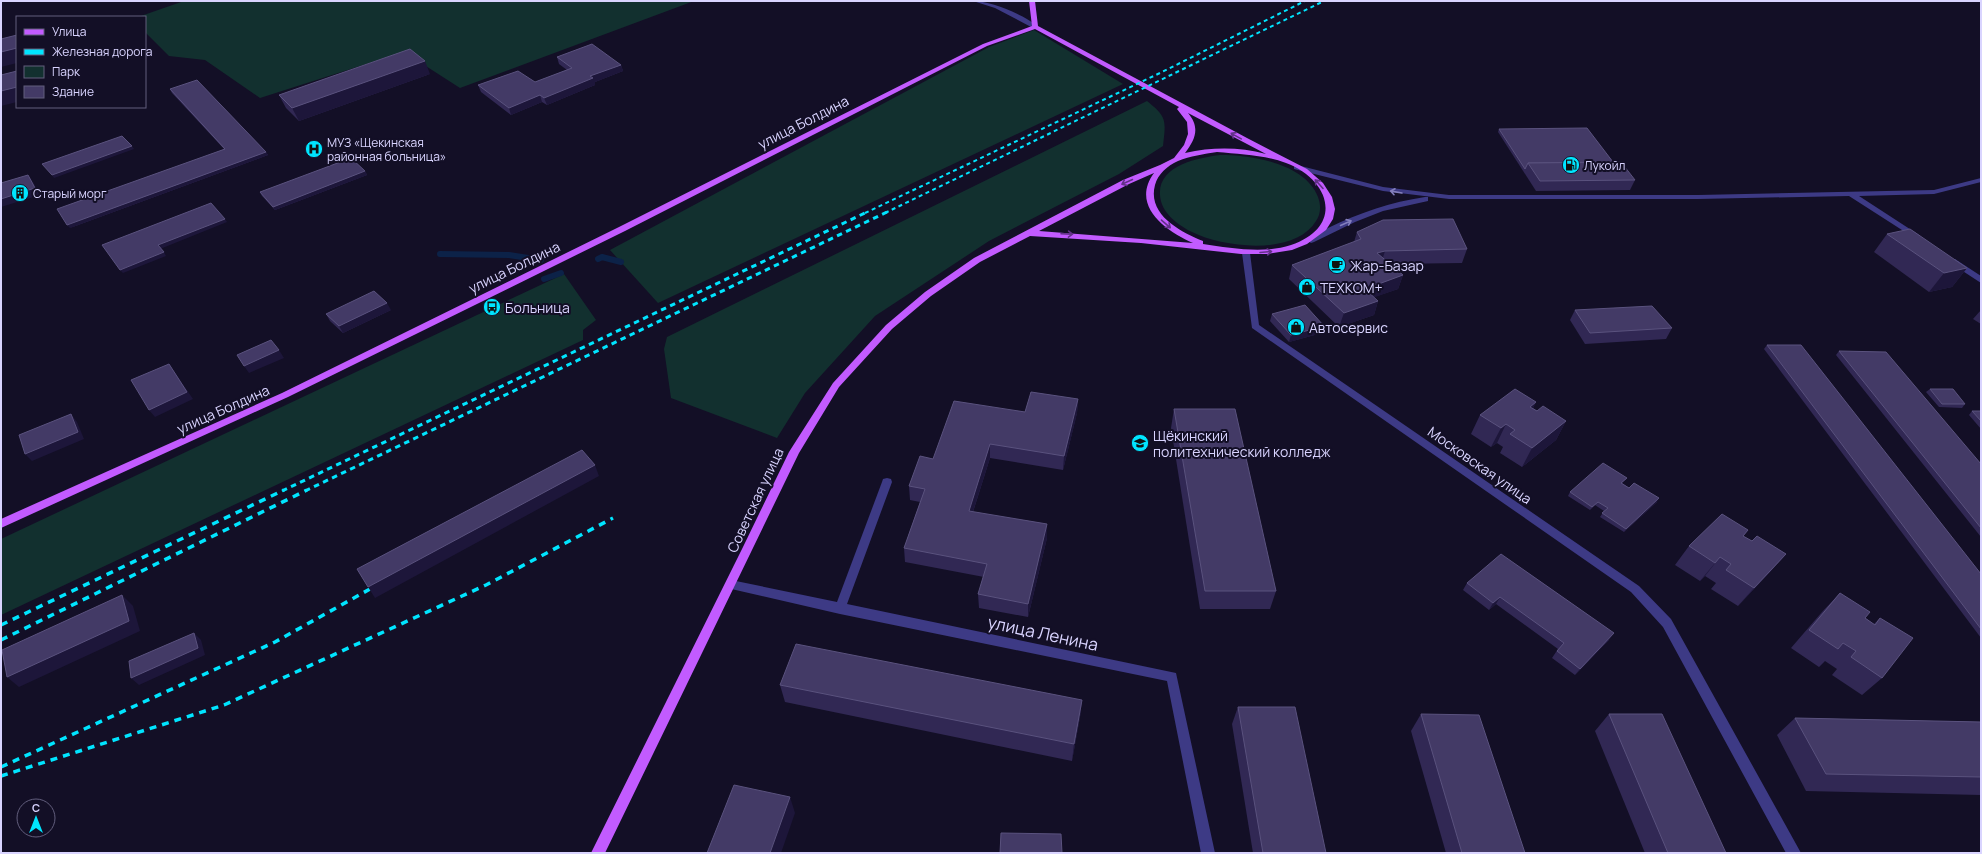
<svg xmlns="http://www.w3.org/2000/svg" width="1982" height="854" viewBox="0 0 1982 854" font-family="Manrope,sans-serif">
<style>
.green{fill:#12302f}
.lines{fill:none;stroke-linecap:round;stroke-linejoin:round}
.stream{stroke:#0c2248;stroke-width:6}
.minor{fill:#3d3a85;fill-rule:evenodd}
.major{fill:#c25bff;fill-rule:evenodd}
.rail-far2{stroke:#00e5ff;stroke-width:2;stroke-dasharray:4 3.5;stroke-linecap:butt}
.rail-far1{stroke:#00e5ff;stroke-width:3;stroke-dasharray:5.5 4.5;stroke-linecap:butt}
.rail{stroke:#00e5ff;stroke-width:3.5;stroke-dasharray:7 6;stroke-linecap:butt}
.wall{fill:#312854}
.shaded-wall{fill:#1d163a}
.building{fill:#433a66;stroke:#5a527e}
.oneway{stroke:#623188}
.oneway2{stroke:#837fbc}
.labels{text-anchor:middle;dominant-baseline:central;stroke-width:4;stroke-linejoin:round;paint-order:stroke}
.far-poi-label{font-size:12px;fill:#d9d4ff;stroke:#130f26;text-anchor:start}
.street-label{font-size:14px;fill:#d9d4ff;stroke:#130f26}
.poi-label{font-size:14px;fill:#d9d4ff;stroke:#130f26;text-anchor:start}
.near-street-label{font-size:17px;fill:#d9d4ff;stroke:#130f26}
</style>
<rect width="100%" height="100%" fill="#130f26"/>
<!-- green -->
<g class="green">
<polygon points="184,1 694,1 460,88 404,52 260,98 205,60 169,56 145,32 145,17 138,17"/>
<polygon points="1034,30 1123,84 658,303 610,250 989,47"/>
<path d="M1147 101C1167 117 1166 120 1163 146L1119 174 989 241 875 316 805 393 777 438 671 398 664 349 667 337Z"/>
<path d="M1220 155C1251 155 1305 163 1318 197 1321 205 1321 214 1316 221 1295 256 1224 248 1192 232 1178 225 1161 213 1160 195 1158 165 1198 158 1220 155Z"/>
<polygon points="564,274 596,320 583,330 583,340 1,615 1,539"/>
</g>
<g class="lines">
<!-- stream -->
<g class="stream">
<polyline points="440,254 509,255 541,260"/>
<polyline points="598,259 602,257 621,262"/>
<polyline points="544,279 561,273"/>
</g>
<!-- minor -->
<g class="minor">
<path d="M973 1C991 1 1025 15 1038 27L1033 28 995 8Z"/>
<polygon points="1294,165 1297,165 1383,187 1449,195 1698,195 1934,190 1981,178 1981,182 1934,194 1859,196 1919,235 1920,237 1916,239 1849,196 1698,199 1449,199 1383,191 1294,169"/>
<path d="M1425 197H1428V201L1383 211 1355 222 1314 242 1311 243 1307 240C1312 235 1321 231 1328 228 1359 213 1391 202 1425 197Z"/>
<polygon points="1246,250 1250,253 1259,325 1639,586 1671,619 1801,853 1786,853 1663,627 1631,592 1252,328 1242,253"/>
<polygon points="1955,259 1981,276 1981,283 1952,264 1951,262"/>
<polygon points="887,478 891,479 892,482 847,604 1176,673 1215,853 1201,853 1167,681 840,614 727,588 725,585 727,582 731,580 837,602 882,482 883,479"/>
</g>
<!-- major -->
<path class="major" d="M1029 1H1035L1038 26 1247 138 1307 169 1323 183 1332 197 1335 209 1333 219 1326 230 1307 244 1292 250 1267 254H1241L1141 243 1030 236 980 262 931 296 892 329 839 387 799 453 605 853H591L743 547 789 452 833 383 886 325 925 292 974 258 1123 180 1160 165 1174 158 1184 145 1188 134 1187 122 1177 109 1179 107 1035 29 987 46 625 231 288 397 1 528V519L282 393 619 227 983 44 1032 26ZM1188 113 1266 154C1239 147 1213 147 1185 153 1196 139 1200 127 1188 113ZM1217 152C1240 154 1264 155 1286 163 1331 180 1344 227 1291 245 1263 254 1231 248 1203 244V241C1181 232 1147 215 1155 185 1158 174 1167 166 1178 161 1190 156 1204 154 1217 152ZM1154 173C1130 206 1166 231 1193 243L1039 231 1129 184Z"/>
<!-- rail-far2 -->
<g class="rail-far2">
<polyline points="865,213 1160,73 1305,1"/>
<polyline points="885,213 1324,1"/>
</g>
<!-- rail-far1 -->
<g class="rail-far1">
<polyline points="282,491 867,212"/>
<polyline points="305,491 887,212"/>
</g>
<!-- rail -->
<g class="rail">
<polyline points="1,625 284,490"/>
<polyline points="1,640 307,490"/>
<polyline points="1,767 275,642 370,589"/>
<polyline points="1,776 224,705 486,585 613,518"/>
</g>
</g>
<!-- wall -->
<g class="wall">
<polygon points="557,57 621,65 623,71 595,82 595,85 547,105 542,102 511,115 481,92 478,85 535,82 567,70 559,64"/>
<polygon points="430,74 299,121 286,108 279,95"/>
<polygon points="170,89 266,152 268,155 70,228 224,149 172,93"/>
<polygon points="1499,129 1613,162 1635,180 1630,190 1536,191 1498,132"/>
<polygon points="365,171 367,175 275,210 262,196 260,192"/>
<polygon points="1357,232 1467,249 1462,263 1391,264 1403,275 1398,289 1374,297 1378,301 1374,315 1339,327 1289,279 1292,265 1354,242"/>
<polygon points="1887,234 1967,268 1952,287 1929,292 1874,252"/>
<polygon points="391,310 343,333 330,321 326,314"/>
<polygon points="1575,310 1672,328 1666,339 1585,344 1570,320"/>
<polygon points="1981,310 1981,324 1973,319"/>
<polygon points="1272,314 1324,326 1322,333 1289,342 1270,321"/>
<polygon points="1767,345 1981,574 1981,638 1764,349"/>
<polygon points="1839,351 1981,464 1981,537 1836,355"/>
<polygon points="1930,389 1965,404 1962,408 1939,407 1926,392"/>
<polygon points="1078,399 1077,413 1063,470 990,458 973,512 1047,538 1028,617 979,608 978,594 984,577 905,562 904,548 920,502 910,500 909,486 933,459 1025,412"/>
<polygon points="1536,402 1533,408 1537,411 1566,421 1556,440 1522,467 1500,453 1503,447 1497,443 1491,447 1471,434 1480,415"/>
<polygon points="1174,409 1276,591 1270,609 1200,609 1171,428"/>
<polygon points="1972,411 1981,411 1981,429 1969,415"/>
<polygon points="1627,478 1622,483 1629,488 1657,502 1624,532 1600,517 1604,511 1595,505 1590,510 1568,496 1570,492"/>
<polygon points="1748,530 1743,536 1752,541 1786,554 1770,572 1738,606 1711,589 1716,583 1705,576 1700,581 1675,565 1689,546"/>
<polygon points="1467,583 1609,640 1575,675 1552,658 1558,649 1496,604 1489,610 1463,590"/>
<polygon points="1840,593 1865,618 1874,624 1880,618 1882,678 1862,695 1832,675 1837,669 1825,661 1819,667 1791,648 1822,612"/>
<polygon points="780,685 1082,700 1080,717 1072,761 785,702"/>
<polygon points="1238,707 1326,853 1253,853 1232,724"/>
<polygon points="1421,714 1525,853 1446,853 1411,731"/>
<polygon points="1609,714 1726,853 1645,853 1595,731"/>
<polygon points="1795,718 1981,722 1981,795 1806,791 1777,735"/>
</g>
<!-- shaded-wall -->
<g class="shaded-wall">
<polygon points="17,48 17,63 1,67 1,52"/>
<polygon points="425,61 430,74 299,121 292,108"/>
<polygon points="621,65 623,71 595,82 595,85 547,105 544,98 590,76"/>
<polygon points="17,87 17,102 1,106 1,91"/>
<polygon points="540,95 542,102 511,115 509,108"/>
<polygon points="132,146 134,149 54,178 52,175"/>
<polygon points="266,152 268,155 70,228 67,225"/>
<polygon points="365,171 367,175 275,210 273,207"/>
<polygon points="28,175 33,182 40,195 1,207 1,199"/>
<polygon points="225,219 227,222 160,249 158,245"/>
<polygon points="1385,251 1381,264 1377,253"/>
<polygon points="164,252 166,256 123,273 120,270"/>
<polygon points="1967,268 1952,287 1929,292 1944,273"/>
<polygon points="1403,275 1398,289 1361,302 1365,289"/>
<polygon points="1378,301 1374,315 1339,327 1344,313"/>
<polygon points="387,303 391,310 343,333 339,326"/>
<polygon points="1324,326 1322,333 1289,342 1291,335"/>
<polygon points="279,350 284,358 249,373 244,366"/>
<polygon points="169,364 193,399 155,417 149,410"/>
<polygon points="1078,399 1077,413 1063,470 1064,456"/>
<polygon points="1536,402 1526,421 1530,407"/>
<polygon points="71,414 77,422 84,439 32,461 25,454"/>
<polygon points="1566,421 1556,440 1522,467 1532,448"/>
<polygon points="1506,424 1497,443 1491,447 1501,428"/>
<polygon points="990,444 990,458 969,524 969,511"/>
<polygon points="595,465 599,476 375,598 368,587"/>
<polygon points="1659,498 1657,502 1624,532 1626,529"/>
<polygon points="1047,524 1047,538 1028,617 1028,604"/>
<polygon points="1786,554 1770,572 1738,606 1754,588"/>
<polygon points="1720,557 1705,576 1700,581"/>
<polygon points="122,595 133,606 140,631 19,687 7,677"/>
<polygon points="1500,597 1496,604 1489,610 1493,603"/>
<polygon points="194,633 201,640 205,655 139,685 131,678"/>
<polygon points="1614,633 1609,640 1575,675 1580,669"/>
<polygon points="1082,700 1080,717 1072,761 1074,744"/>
<polygon points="790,797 795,813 781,853 770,853"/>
</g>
<!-- building -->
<g class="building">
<polygon points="17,35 17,48 1,52 1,39"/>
<polygon points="592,44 621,65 590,76 593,78 544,98 540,95 509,108 478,85 518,71 535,82 572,68 557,57"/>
<polygon points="410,49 425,61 292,108 279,95"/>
<polygon points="17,71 17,87 1,91 1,75"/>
<polygon points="197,80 266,152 67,225 57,209 225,149 170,89"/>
<polygon points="1587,128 1613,162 1528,163 1525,169 1499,129"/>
<polygon points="122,136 132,146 52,175 42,164"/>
<polygon points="351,158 365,171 273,207 260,192"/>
<polygon points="1621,162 1635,180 1540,181 1528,163"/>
<polygon points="28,175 35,188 1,199 1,183"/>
<polygon points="211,203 225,219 158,245 164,252 120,270 102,245"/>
<polygon points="1453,219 1467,249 1385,251 1377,253 1403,275 1365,289 1378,301 1344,313 1292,265 1361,239 1357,232 1383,220"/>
<polygon points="1910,229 1967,268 1944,273 1887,234"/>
<polygon points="374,291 387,303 339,326 326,314"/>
<polygon points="1305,305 1324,326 1291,335 1272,314"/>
<polygon points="1652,306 1672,328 1590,333 1575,310"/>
<polygon points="271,340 279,350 244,366 237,355"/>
<polygon points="1767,345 1801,345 1981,574 1981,629"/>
<polygon points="1839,351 1886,352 1981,464 1981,528"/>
<polygon points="169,364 187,392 149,410 131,380"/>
<polygon points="1515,389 1536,402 1530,407 1537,411 1543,406 1566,421 1532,448 1510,434 1515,430 1506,424 1501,428 1480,415"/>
<polygon points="1930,389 1953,389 1965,404 1942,404"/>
<polygon points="1031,392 1078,399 1064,456 990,444 969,511 1047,524 1028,604 978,594 987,564 904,548 925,489 909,486 920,456 933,459 954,401 1025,412"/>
<polygon points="1174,409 1235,409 1276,591 1205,591"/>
<polygon points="1972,411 1981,411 1981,421"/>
<polygon points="71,414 78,432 25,454 19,435"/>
<polygon points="582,450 595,465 368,587 357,569"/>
<polygon points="1603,463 1627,478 1621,483 1629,488 1634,483 1659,498 1626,529 1602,513 1608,508 1598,502 1592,507 1570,492"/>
<polygon points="1722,514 1748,530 1743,536 1752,541 1757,536 1786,554 1754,588 1726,570 1731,564 1720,557 1715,563 1689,546"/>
<polygon points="1501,554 1614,633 1580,669 1557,651 1564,643 1500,597 1493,603 1467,583"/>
<polygon points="1840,593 1870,612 1865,618 1875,625 1880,618 1913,638 1882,678 1851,657 1856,651 1843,643 1838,649 1809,630"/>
<polygon points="122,595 129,621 7,677 2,650"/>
<polygon points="194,633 198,648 131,678 129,661"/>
<polygon points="796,644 1082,700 1074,744 780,685"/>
<polygon points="1238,707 1295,707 1326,853 1263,853"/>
<polygon points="1421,714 1479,715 1525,853 1462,853"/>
<polygon points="1609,714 1662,714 1726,853 1668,853"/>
<polygon points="1795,718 1981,722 1981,777 1826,774"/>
<polygon points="734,785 790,797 770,853 707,853"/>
<polygon points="1001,833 1061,834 1062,853 1000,853"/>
</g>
<!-- one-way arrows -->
<defs><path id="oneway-shaft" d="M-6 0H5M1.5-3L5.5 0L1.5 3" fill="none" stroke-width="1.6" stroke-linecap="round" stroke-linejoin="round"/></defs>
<g class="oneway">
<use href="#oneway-shaft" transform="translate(1236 136) rotate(-151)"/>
<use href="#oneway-shaft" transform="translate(1127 182) rotate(156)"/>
<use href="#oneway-shaft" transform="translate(1319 184) rotate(-132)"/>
<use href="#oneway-shaft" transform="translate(1166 224) rotate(41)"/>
<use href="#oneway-shaft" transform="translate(1067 234) rotate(2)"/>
<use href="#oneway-shaft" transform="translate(1266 252) rotate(-5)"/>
</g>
<g class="oneway2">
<use href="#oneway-shaft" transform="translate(1396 192) rotate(-170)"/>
<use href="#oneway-shaft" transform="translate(1346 223) rotate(-24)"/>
</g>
<!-- icons -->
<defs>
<symbol id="hospital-disc" viewBox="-11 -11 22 22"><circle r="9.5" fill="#00e5ff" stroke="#130f26"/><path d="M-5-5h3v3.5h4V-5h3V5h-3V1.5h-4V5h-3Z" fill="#111"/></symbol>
<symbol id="fuel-disc" viewBox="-11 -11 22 22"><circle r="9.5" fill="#00e5ff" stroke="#130f26"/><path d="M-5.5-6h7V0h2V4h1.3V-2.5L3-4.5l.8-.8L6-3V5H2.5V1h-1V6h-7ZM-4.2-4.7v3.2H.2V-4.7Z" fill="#111"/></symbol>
<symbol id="building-disc" viewBox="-11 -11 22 22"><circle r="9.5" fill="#00e5ff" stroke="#130f26"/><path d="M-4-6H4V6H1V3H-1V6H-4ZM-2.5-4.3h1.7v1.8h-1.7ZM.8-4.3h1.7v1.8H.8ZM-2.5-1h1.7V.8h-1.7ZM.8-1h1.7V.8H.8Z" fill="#111"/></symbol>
<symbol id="cafe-disc" viewBox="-11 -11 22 22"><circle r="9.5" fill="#00e5ff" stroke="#130f26"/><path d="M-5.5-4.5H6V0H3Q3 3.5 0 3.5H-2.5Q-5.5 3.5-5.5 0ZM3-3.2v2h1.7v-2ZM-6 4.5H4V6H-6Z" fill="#111"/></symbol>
<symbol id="shop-disc" viewBox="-11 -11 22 22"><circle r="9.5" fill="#00e5ff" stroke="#130f26"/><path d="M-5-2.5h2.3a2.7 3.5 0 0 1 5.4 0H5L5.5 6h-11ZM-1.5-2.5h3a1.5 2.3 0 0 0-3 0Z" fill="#111"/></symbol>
<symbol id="bus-disc" viewBox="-11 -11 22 22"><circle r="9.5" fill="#00e5ff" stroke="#130f26"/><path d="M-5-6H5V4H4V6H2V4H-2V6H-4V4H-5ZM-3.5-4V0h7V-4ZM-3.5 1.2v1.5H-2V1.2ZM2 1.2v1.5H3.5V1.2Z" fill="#111"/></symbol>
<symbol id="university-disc" viewBox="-11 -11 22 22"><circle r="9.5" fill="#00e5ff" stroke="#130f26"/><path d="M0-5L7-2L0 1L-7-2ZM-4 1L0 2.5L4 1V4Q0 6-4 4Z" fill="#111"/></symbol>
</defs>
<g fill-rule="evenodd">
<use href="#hospital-disc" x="304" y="139" width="20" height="20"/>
<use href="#fuel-disc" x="1561" y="155" width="20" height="20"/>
<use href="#building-disc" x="10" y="183" width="20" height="20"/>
<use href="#cafe-disc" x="1327" y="255" width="20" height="20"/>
<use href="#shop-disc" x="1297" y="277" width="20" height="20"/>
<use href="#bus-disc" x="482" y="297" width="20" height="20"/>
<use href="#shop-disc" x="1286" y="317" width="20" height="20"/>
<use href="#university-disc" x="1130" y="433" width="20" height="20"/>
</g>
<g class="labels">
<!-- far-poi labels -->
<g class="far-poi-label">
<text x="327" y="142">МУЗ «Щекинская<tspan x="327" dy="14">районная больница»</tspan></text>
<text x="1584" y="165">Лукойл</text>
<text x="33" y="193">Старый морг</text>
</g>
<!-- street labels -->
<g class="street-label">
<text transform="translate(803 122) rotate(-27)">улица Болдина</text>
<text transform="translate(514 267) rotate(-26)">улица Болдина</text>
<text transform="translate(223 409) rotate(-24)">улица Болдина</text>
<text transform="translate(1480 465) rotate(35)">Московская улица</text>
<text transform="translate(755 500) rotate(-65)">Советская улица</text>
</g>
<!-- poi labels -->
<g class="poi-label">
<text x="1350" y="265">Жар-Базар</text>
<text x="1320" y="287">ТЕХКОМ+</text>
<text x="505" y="307">Больница</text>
<text x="1309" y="327">Автосервис</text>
<text x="1153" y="435">Щёкинский<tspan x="1153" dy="16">политехнический колледж</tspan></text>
</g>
<!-- near-street labels -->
<g class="near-street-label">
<text transform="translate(1043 633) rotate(12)">улица Ленина</text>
</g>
</g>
<!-- border -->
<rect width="1982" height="854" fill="none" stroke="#d9d4ff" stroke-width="4"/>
<!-- legend -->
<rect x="16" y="16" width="130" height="92" fill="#130f26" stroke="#625e7d"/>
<rect x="24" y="29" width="20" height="6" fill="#c25bff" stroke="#625e7d"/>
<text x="52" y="36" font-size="12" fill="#d9d4ff">Улица</text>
<rect x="24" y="49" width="20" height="6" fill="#00e5ff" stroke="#625e7d"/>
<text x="52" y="56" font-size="12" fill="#d9d4ff">Железная дорога</text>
<rect x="24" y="66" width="20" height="12" fill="#12302f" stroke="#625e7d"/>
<text x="52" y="76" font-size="12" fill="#d9d4ff">Парк</text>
<rect x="24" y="86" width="20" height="12" fill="#433a66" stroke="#625e7d"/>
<text x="52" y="96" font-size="12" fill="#d9d4ff">Здание</text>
<!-- north arrow -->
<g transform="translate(36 818)"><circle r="19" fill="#130f26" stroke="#625e7d"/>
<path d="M0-3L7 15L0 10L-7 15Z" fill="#00e5ff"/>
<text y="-6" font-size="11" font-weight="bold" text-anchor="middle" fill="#d9d4ff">С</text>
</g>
</svg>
